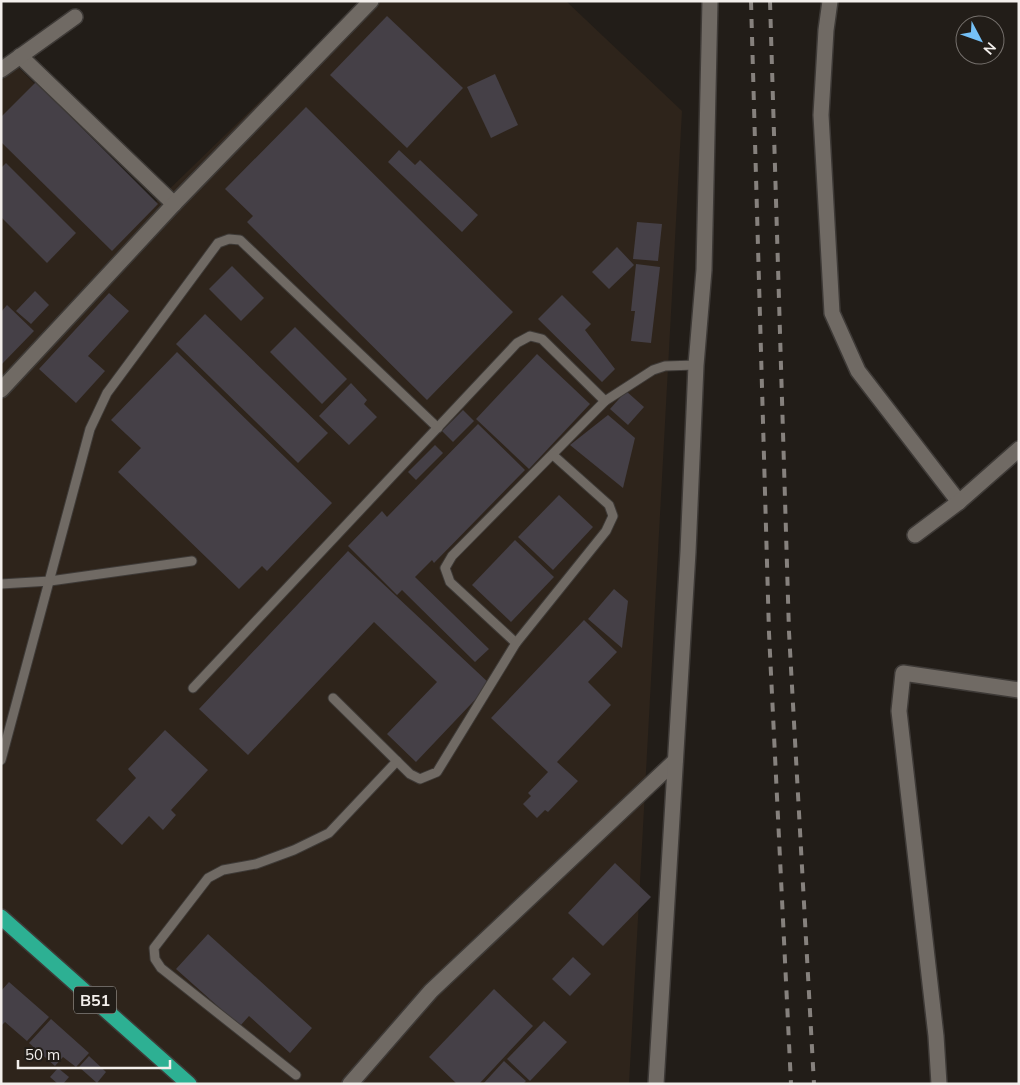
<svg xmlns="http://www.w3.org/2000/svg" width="1020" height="1085" viewBox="0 0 1020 1085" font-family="Mulish,sans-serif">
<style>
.built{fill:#2e241b}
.building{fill:#454047}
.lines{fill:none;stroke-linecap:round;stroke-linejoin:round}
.lane-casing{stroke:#3e3a37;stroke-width:11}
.street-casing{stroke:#3e3a37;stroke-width:18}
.highway-casing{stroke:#3e3a37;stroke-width:18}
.lane{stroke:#706a64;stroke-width:9}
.street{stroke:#706a64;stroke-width:15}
.highway{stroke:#2db093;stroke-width:15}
.rail{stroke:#86817d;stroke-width:4;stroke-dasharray:9 9;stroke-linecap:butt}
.labels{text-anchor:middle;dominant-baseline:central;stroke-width:4;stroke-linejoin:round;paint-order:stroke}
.shield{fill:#221d18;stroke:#b4b0ac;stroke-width:1}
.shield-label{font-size:16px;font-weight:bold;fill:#f3efec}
</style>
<rect width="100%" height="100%" fill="#221d18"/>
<!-- built -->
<polygon class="built" points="363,1 566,1 682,111 629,1084 1,1084 1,81 18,67 154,204"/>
<!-- building -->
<g class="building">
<polygon points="387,16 463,88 407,148 330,75"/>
<polygon points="495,74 518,125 491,138 467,87"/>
<polygon points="36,82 158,204 112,251 1,142 1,117"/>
<polygon points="306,107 513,312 427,400 247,222 253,216 225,189"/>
<polygon points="399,150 415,165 420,160 478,215 462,232 388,162"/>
<polygon points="6,163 76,233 47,263 1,217 1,168"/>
<polygon points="637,222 662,224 658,261 633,259"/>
<polygon points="617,247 634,265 609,289 592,272"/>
<polygon points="636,264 660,267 651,343 631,341 635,311 631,311"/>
<polygon points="232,266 264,298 241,321 209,289"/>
<polygon points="35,291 49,305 31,324 16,311"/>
<polygon points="109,293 129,311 88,356 105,371 76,403 39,369"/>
<polygon points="562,295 591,324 585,330 615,369 602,382 538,319"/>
<polygon points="7,305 34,331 1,365 1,312"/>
<polygon points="205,314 328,433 298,463 176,344"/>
<polygon points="295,327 347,379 322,404 270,352"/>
<polygon points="177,352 332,503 267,571 262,566 239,589 118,472 141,448 111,420"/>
<polygon points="537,354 590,404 529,469 476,419"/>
<polygon points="351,383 367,400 364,404 377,417 349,445 319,416"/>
<polygon points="626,391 644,407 628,425 610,409"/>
<polygon points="463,410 474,421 453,442 442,431"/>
<polygon points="608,415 635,438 623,488 570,445"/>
<polygon points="478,424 525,470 434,563 432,560 415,577 489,649 475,662 402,590 397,595 348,546 382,511 387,517"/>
<polygon points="435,445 443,453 416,480 408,472"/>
<polygon points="559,495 593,527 553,570 518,537"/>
<polygon points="515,540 554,577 511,622 472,585"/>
<polygon points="348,551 490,684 416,762 387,734 437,682 374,622 248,755 199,709"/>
<polygon points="614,589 628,601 622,648 588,619"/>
<polygon points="584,620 617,652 588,682 611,705 557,762 578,781 548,812 545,810 537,818 523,804 531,796 528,793 548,772 491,718"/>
<polygon points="165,730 208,770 171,810 176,815 163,830 149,816 122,845 96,820 136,778 128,769"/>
<polygon points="615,863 651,897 603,946 568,913"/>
<polygon points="208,934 312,1028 290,1053 249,1016 240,1026 176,969"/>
<polygon points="573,957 591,974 570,996 552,979"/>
<polygon points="9,982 49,1017 27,1041 5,1022 1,1026 1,991"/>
<polygon points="494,989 533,1026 479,1084 457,1084 429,1057"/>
<polygon points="51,1019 89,1053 76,1067 63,1057 55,1066 29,1043"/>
<polygon points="544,1021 567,1042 530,1081 507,1059"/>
<polygon points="89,1056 106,1072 97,1083 79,1067"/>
<polygon points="504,1061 526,1081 523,1084 483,1084"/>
<polygon points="58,1068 69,1077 63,1084 58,1084 50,1077"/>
</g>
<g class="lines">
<defs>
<g id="lane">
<polyline points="1,584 50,581 192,561"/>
<polyline points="516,643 450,582 445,568 452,556 605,401 653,370 665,366 696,365"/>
<polyline points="193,688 517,343 530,336 542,339 605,401"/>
<polyline points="333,698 410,774 420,779 437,772 516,643 606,531 613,516 609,505 553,455"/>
<polyline points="1,760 90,429 107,393 218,243 229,239 240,240 438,428"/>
<polyline points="296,1075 161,968 155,959 154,948 208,878 223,870 256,864 294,850 329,833 397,761"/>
</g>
<g id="street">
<polyline points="830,1 826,30 821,115 832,313 858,371 959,502"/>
<polyline points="20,56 174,204"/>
<polyline points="1,70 75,17"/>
<polyline points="1,390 174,204 371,1"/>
<polyline points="915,535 959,502 1019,449"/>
<polyline points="350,1084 431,991 675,761"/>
<polyline points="656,1084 688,552 696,365 704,270 710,1"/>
<polyline points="939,1084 936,1036 899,711 903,673 1019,690"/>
</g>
<polyline id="highway" points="1,917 189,1084"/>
</defs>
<!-- lane casing -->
<use href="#lane" class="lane-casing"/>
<!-- street casing -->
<use href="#street" class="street-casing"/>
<!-- highway casing -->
<use href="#highway" class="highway-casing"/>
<!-- lane -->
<use href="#lane" class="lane"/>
<!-- street -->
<use href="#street" class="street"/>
<!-- highway -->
<use href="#highway" class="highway"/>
<!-- rail -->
<g class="rail">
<polyline points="751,1 769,633 791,1084"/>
<polyline points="770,1 789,632 814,1084"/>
</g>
</g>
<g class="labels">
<!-- shield labels -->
<rect class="shield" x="74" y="986.5" width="42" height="27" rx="4"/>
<g class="shield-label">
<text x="95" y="1000">B51</text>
</g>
</g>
<!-- border -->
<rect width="1020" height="1085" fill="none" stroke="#f3efec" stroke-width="5"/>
<!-- north arrow -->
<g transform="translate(980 40) rotate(131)"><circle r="24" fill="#221d18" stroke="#76716d"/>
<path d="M0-4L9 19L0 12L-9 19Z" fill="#75c0f6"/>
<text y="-8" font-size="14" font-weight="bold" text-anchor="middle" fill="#f3efec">N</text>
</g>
<!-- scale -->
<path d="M18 1060v8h152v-8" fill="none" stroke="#f3efec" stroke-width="2.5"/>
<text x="25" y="1060" font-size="15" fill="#f3efec" stroke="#221d18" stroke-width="4" paint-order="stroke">50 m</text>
</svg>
